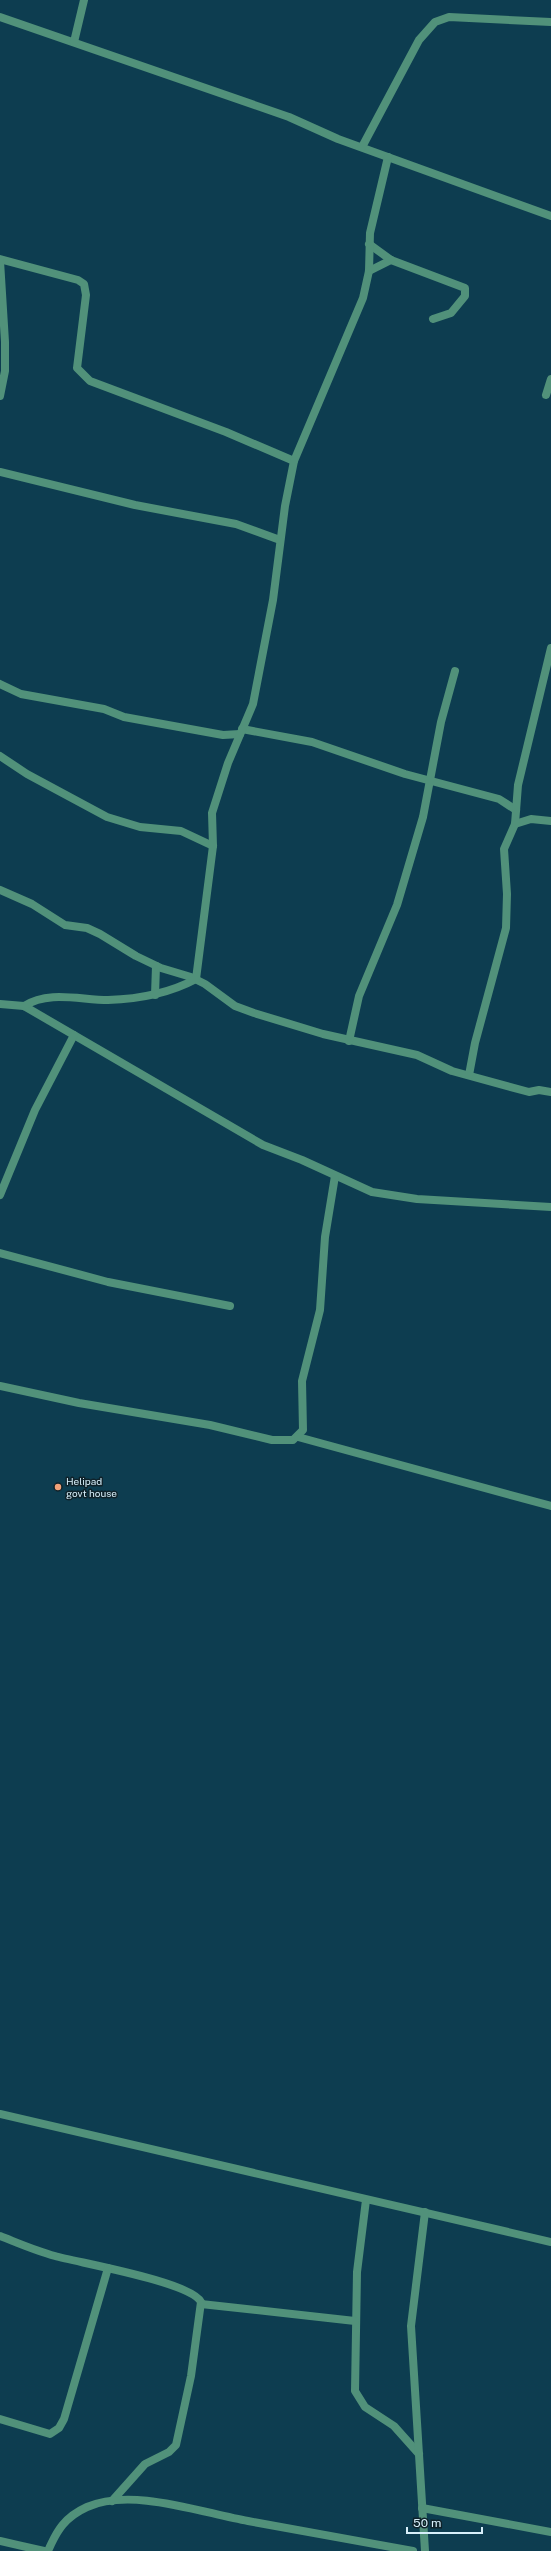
<svg xmlns="http://www.w3.org/2000/svg" width="551" height="2551" viewBox="0 0 551 2551" font-family="'Public Sans',sans-serif">
<style>
.lines{fill:none;stroke-linecap:round;stroke-linejoin:round}
.minor{stroke:#51917a;stroke-width:8}
.poi-dot{fill:#f0a279;stroke:#0f222a;stroke-width:1.5}
.labels{text-anchor:middle;dominant-baseline:central;stroke-width:3;stroke-linejoin:round;paint-order:stroke}
.poi-label{font-size:10px;fill:#d7effa;stroke:#0f222a;text-anchor:start}
</style>
<rect width="100%" height="100%" fill="#0d3d50"/>
<g class="lines">
<!-- minor -->
<g class="minor">
<polyline points="0,17 289,117 338,139 551,216"/>
<polyline points="74,42 84,0"/>
<polyline points="362,147 419,40 435,22 449,17 551,22"/>
<polyline points="369,244 391,260 465,288 465,296 451,313 433,319"/>
<polyline points="0,259 78,280 84,284 86,295 77,368 90,381 226,432 294,461 363,298 369,271 370,233 388,157"/>
<polyline points="0,261 5,342 5,371 0,396"/>
<polyline points="369,271 391,260"/>
<polyline points="546,395 551,379"/>
<polyline points="0,472 135,505 236,524 280,540"/>
<polyline points="0,684 21,694 104,709 124,717 223,735 240,734"/>
<polyline points="242,729 312,742 405,774 499,799 516,810"/>
<polyline points="0,756 27,774 107,817 140,827 181,831 213,846"/>
<polyline points="515,824 531,819 551,821"/>
<polyline points="0,890 32,904 65,925 87,928 100,934 136,956 161,968 191,977 205,984 235,1006 254,1013 323,1034 417,1055 452,1071 529,1092 539,1090 551,1092"/>
<polyline points="155,995 156,966"/>
<polyline points="0,1004 24,1006 263,1145 302,1160 372,1192 417,1199 551,1207"/>
<path d="M24 1006C49 990 80 1000 108 1000 139 999 168 994 196 979L213 846 212 813 228 763 253 704 273 600 285 506 294 461"/>
<polyline points="349,1041 359,996 397,905 423,817 441,722 455,671"/>
<polyline points="469,1075 475,1043 506,928 507,894 504,849 515,824 518,785 551,648"/>
<polyline points="0,1195 35,1110 74,1035"/>
<polyline points="0,1253 108,1282 230,1306"/>
<polyline points="0,1386 79,1403 210,1425 272,1440 293,1440 303,1430 302,1381 320,1310 325,1237 335,1176"/>
<polyline points="298,1437 551,1506"/>
<polyline points="0,2114 551,2242"/>
<polyline points="366,2200 357,2272 355,2391 365,2407 394,2426 419,2454"/>
<polyline points="425,2212 411,2326 425,2551"/>
<path d="M0 2236C18 2243 36 2251 55 2256 80 2263 191 2282 201 2302L191 2376 176 2445 169 2452 145 2464 112 2501"/>
<polyline points="201,2304 355,2321"/>
<polyline points="0,2419 50,2434 59,2428 64,2419 108,2268"/>
<polyline points="422,2508 551,2532"/>
<polyline points="0,2541 44,2551"/>
<path d="M48 2551C57 2530 65 2517 87 2507 132 2487 202 2513 248 2521 303 2531 358 2541 413 2551"/>
</g>
</g>
<!-- markers -->
<circle class="poi-dot" cx="58" cy="1487" r="4"/>
<g class="labels">
<!-- poi labels -->
<g class="poi-label">
<text x="66" y="1481">Helipad<tspan x="66" dy="12">govt house</tspan></text>
</g>
</g>
<!-- scale -->
<path d="M407 2527v6h75v-6" fill="none" stroke="#d7effa" stroke-width="2"/>
<text x="413" y="2527" font-size="12" fill="#d7effa" stroke="#0f222a" stroke-width="3" paint-order="stroke">50 m</text>
</svg>
